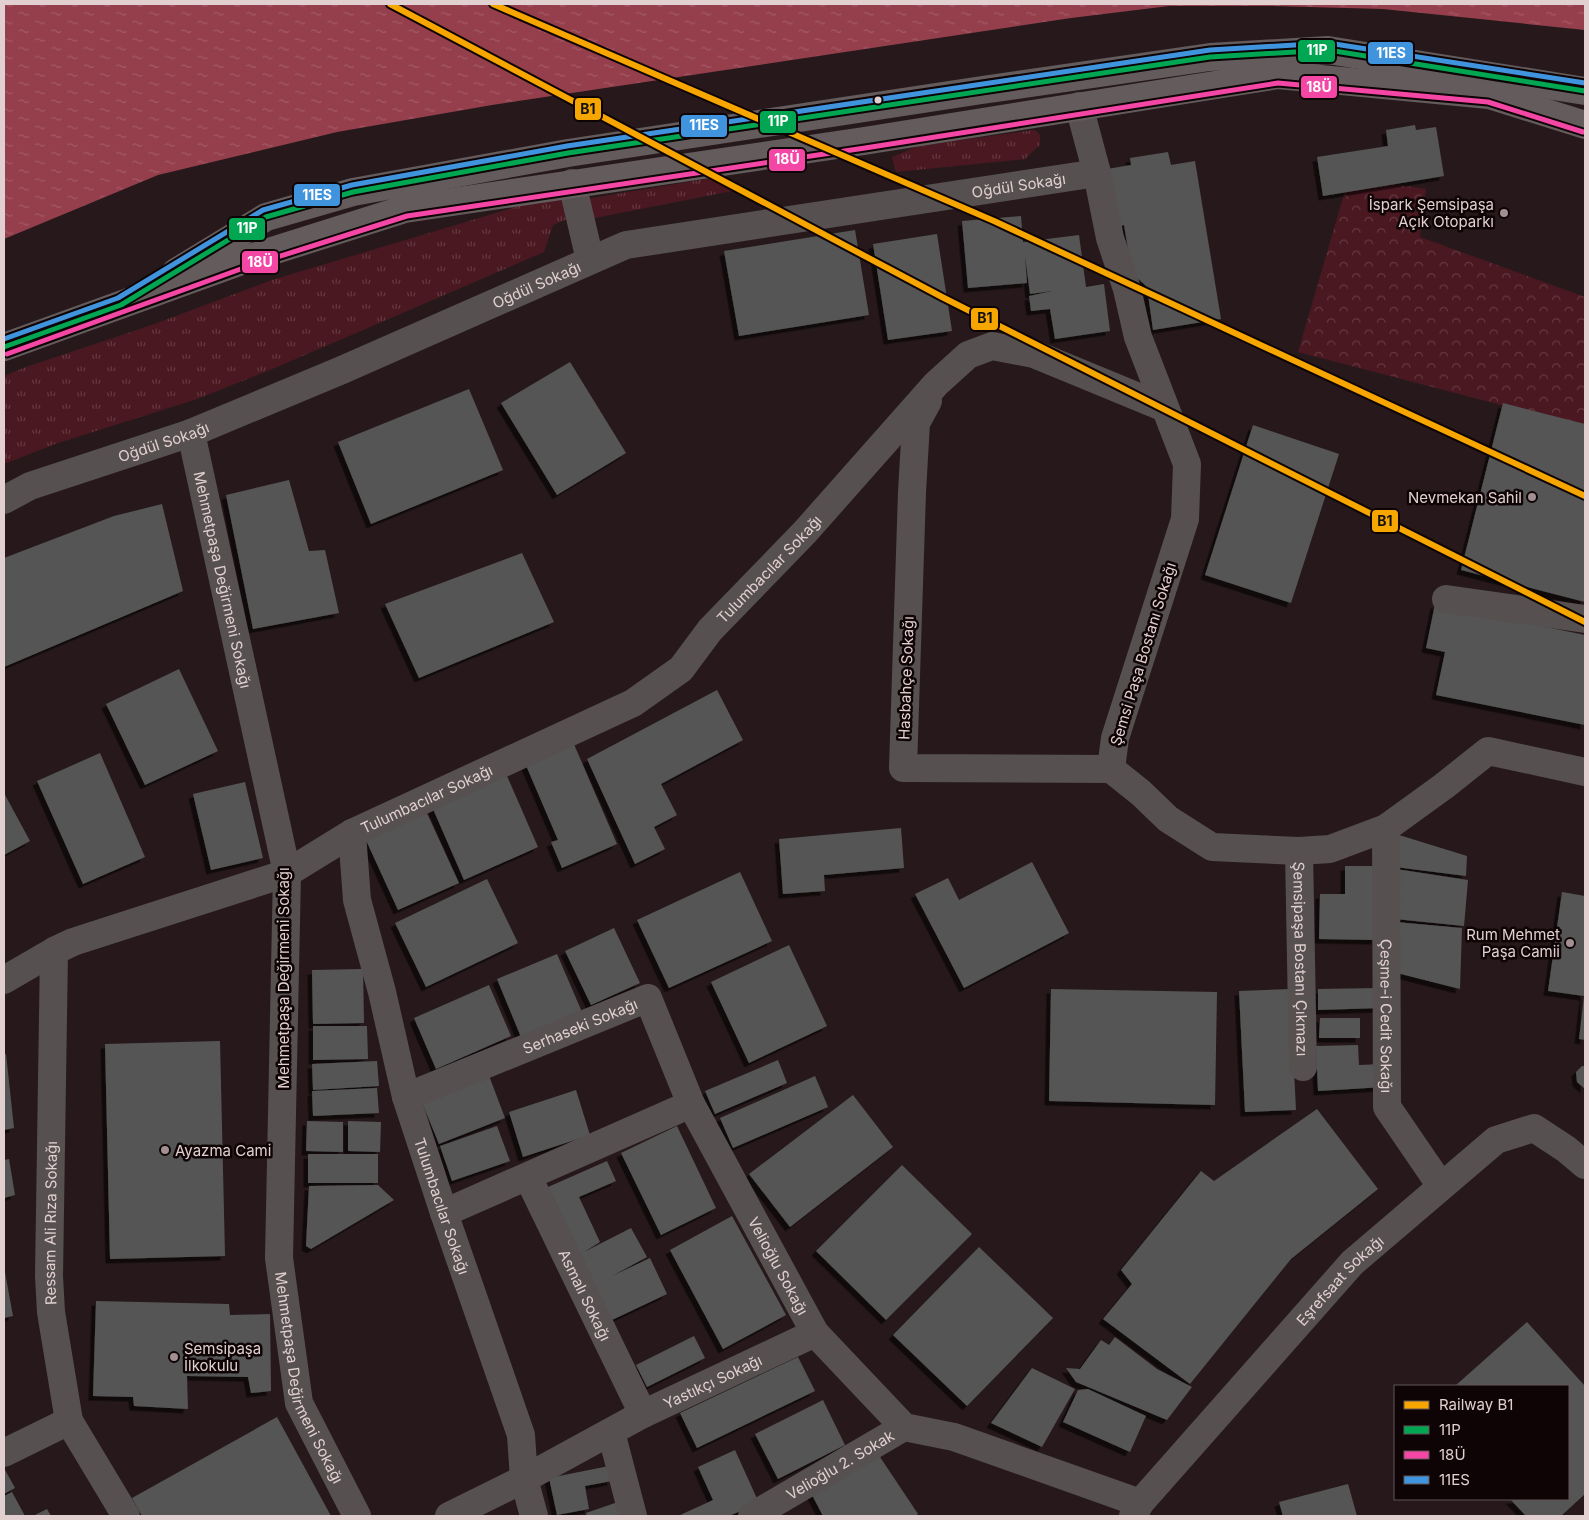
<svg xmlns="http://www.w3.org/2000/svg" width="1589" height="1520" viewBox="0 0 1589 1520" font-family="Inter,sans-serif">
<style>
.grass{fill:url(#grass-tufts)}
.forest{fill:url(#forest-crowns)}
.water{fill:url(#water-ripples)}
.building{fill:#545555;filter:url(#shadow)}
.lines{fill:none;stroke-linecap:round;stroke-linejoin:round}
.minor{stroke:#565051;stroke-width:28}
.primary{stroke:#635b5c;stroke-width:28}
.bus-1-casing{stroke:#0e0405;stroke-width:9}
.bus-2-casing{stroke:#0e0405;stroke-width:9}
.bus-3-casing{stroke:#0e0405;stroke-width:9}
.bus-1{stroke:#00a651;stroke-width:5}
.bus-2{stroke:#f346a5;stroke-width:5}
.bus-3{stroke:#4094de;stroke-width:5}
.rail-1-casing{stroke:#0e0405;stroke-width:10}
.rail-1{stroke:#f7a600;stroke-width:6}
.bus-dot{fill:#e2cfd0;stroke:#0e0405;stroke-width:2}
.poi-dot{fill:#a18f91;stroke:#0e0405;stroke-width:2}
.labels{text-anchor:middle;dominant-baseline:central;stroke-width:5;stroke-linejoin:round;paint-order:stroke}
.street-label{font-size:15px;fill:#e2cfd0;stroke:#0e0405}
.poi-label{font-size:15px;fill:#e2cfd0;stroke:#0e0405;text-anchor:end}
.line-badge{stroke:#0e0405;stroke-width:2}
.badge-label{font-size:14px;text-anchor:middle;font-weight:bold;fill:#fff}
.pale-badge-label{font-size:14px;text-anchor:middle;font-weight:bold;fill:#111}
</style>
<defs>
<pattern id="grass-tufts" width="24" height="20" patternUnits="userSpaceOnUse" patternTransform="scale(1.25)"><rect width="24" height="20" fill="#4a1821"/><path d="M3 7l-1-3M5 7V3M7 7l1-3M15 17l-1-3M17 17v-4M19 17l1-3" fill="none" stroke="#643940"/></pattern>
<pattern id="forest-crowns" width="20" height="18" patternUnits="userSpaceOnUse" patternTransform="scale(1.25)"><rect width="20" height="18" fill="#4a1821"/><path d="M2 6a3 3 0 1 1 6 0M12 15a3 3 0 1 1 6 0" fill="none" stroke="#643940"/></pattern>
<pattern id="water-ripples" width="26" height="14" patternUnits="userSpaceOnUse" patternTransform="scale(1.25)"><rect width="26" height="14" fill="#953f4d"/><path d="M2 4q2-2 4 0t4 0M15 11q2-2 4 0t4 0" fill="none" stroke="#a45a66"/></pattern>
<filter id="shadow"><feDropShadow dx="-4.5" dy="4.5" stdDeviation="0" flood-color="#0009"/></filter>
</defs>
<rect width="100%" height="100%" fill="#27191b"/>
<!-- grass -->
<g class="grass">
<polygon points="1035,130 1040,135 1040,145 1025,159 896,172 892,157 918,146"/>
<polygon points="724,176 735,181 732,191 595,218 580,200"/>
<polygon points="559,194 574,216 553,225 544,252 277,367 197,399 55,444 4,464 4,376 26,367 149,326 272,280"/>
</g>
<!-- forest -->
<polygon class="forest" points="1349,177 1426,189 1420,237 1585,297 1585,427 1298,352"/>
<!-- water -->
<polygon class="water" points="4,4 1585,4 1585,30 1383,9 1274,6 1169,6 1071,18 492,105 337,132 158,175 4,239"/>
<!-- building -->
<g class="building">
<polygon points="1415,125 1416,130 1436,127 1444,176 1323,196 1317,157 1388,146 1386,130"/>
<polygon points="1168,152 1171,165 1195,161 1221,319 1153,330 1147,287 1132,273 1124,225 1117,227 1107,169 1131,165 1130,158"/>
<polygon points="1021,216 1023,242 1079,235 1086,287 1104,284 1110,331 1055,339 1050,309 1031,311 1029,296 1052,291 1030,294 1025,256 1027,283 968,288 962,221"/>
<polygon points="855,230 869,315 739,336 724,251"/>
<polygon points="937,234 952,331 888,340 873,244"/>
<polygon points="570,362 626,453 557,495 501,403"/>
<polygon points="469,389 503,470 371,524 338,442"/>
<polygon points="1503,403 1585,424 1585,602 1461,570"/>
<polygon points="1253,425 1339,454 1291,603 1205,575"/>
<polygon points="289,480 309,551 325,550 339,613 253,629 226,495"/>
<polygon points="162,504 183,591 4,667 4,558 114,516"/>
<polygon points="522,553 554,622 419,678 385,604"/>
<polygon points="1435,604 1585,635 1585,725 1436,695 1445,652 1426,648"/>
<polygon points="179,669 218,751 145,785 106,704"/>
<polygon points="717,690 743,740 661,784 677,815 654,827 665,849 635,864 587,759"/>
<polygon points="573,742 617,844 562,868 551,842 558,840 525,763"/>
<polygon points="100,753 145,857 83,884 37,781"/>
<polygon points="507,776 538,847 464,880 433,809"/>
<polygon points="245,782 263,858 211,870 193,794"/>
<polygon points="4,793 30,841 4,855"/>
<polygon points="426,811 459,883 398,910 365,838"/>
<polygon points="901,828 904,868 824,875 825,891 783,894 779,839"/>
<polygon points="1399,835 1467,856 1466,876 1395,867"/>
<polygon points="1032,862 1069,933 964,988 915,894 948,878 959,900"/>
<polygon points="1345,866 1378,866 1376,940 1319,939 1320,894 1345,894"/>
<polygon points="1396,869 1468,880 1464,926 1395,919"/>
<polygon points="740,872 772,941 669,988 637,920"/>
<polygon points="487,879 518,943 426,987 395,923"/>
<polygon points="1562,892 1585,896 1585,1040 1579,1039 1584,996 1548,991"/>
<polygon points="1396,922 1462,928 1460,989 1393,972"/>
<polygon points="614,928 640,983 591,1005 565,951"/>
<polygon points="789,945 827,1026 749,1063 711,982"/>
<polygon points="557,954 582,1012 521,1037 497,979"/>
<polygon points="363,969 364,1023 313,1024 312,970"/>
<polygon points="489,985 511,1036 436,1069 414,1018"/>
<polygon points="1380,988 1381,1008 1318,1010 1318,989"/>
<polygon points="1051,989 1217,992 1215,1105 1049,1101"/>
<polygon points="1290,989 1296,1110 1245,1112 1239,991"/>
<polygon points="1320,1018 1360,1018 1360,1038 1319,1038"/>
<polygon points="313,1026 367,1026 368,1059 313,1060"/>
<polygon points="220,1041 225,1256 110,1259 105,1044"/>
<polygon points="1358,1045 1359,1065 1383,1064 1384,1087 1318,1091 1316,1046"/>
<polygon points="6,1054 14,1128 4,1130 4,1055"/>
<polygon points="778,1060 787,1083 715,1114 705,1091"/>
<polygon points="377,1061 379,1086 313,1090 312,1064"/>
<polygon points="1582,1066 1585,1066 1585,1089 1577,1082 1576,1072"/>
<polygon points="488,1073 505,1118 439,1144 421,1100"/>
<polygon points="815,1076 828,1107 733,1148 720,1118"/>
<polygon points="377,1088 379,1113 313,1116 312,1091"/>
<polygon points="576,1090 590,1135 523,1157 509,1112"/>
<polygon points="853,1095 893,1147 790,1227 749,1174"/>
<polygon points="1317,1109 1378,1189 1291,1259 1190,1384 1103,1319 1132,1284 1121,1270 1201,1171 1214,1181"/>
<polygon points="307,1121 343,1122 343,1152 306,1151"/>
<polygon points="348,1121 381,1122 380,1152 348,1151"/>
<polygon points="497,1126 510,1161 452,1181 440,1146"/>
<polygon points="677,1126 716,1208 661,1235 621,1153"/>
<rect x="308" y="1154" width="70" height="29"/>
<polygon points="9,1159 15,1195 4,1198 4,1160"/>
<polygon points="607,1161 616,1181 579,1197 600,1242 584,1252 631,1228 647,1257 612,1276 650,1258 667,1294 612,1320 548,1187"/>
<polygon points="902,1165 972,1234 886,1320 816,1251"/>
<polygon points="378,1185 394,1200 311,1249 306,1246 309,1186"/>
<polygon points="732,1216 786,1315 723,1349 670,1250"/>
<polygon points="979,1247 1053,1318 967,1406 893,1335"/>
<polygon points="4,1267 13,1316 4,1318"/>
<polygon points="96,1301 229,1304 230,1315 270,1314 271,1391 251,1393 248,1377 187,1376 188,1409 134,1406 133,1397 93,1396"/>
<polygon points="1527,1322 1585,1386 1585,1494 1561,1516 1526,1516 1510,1499 1568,1499 1568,1386 1455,1386"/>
<polygon points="694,1336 705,1358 647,1387 636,1365"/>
<polygon points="1115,1337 1157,1369 1192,1387 1167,1420 1076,1382 1066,1368 1080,1369 1101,1340 1109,1345"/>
<polygon points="798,1357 815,1391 697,1448 680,1413"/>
<polygon points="1032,1368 1075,1389 1042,1447 991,1423"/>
<polygon points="1088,1389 1146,1416 1130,1452 1063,1422 1078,1390"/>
<polygon points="823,1400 845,1445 778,1479 755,1434"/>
<polygon points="277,1417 331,1516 142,1516 132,1498"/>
<polygon points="735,1450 759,1503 729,1516 678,1516 713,1500 698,1467"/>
<polygon points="880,1457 918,1514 915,1516 823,1516 811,1493"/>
<polygon points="609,1466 612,1481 585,1486 589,1509 557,1515 549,1478"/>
<polygon points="4,1468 15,1488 4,1494"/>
<polygon points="1348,1484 1357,1516 1283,1516 1279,1502"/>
<polygon points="12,1492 25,1516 4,1516 4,1496"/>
<polygon points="618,1502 622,1516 587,1516 586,1513"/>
<polygon points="47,1509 51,1516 33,1516"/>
</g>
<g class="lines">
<!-- minor -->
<g class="minor">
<polyline points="1079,106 1097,173 1110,238 1127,289 1138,337 1187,464 1185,519 1115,738 1111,769"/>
<polyline points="572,183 590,260"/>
<polyline points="928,401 916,423 912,492 903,768 1111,769"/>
<path id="s1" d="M191 433 287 873 279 1258 299 1403 357 1516"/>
<path id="s2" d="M4 500 30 486 191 433 342 370 626 245 1097 173"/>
<polyline points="1446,599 1585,619"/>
<polyline points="1111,769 1141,793 1168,819 1212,847 1299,851 1330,849 1386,828 1444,786 1488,751 1585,772"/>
<path id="s3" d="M1386 828 1387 1107 1441 1186"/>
<path id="s4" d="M352 833 357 900 382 992 406 1097 444 1213 521 1435 524 1479 534 1516"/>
<path id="s5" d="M1299 851 1303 1067"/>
<path id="s6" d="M4 980 54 951 73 942 287 873 352 833 633 703 681 669 710 630 805 532 936 384 968 355 992 346 1034 354 1165 408"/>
<path id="s7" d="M406 1097 648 998 691 1104"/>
<path id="s8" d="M528 1177 643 1414"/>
<path id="s9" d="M444 1213 691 1104 815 1333 904 1427 954 1437 1140 1503"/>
<polyline points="69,1421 126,1516"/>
<polyline points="611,1432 633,1516"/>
<path id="s10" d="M4 1453 69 1421 51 1312 49 1276 54 951"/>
<path id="s11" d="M449 1516 524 1479 643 1414 815 1333"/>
<path id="s12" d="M752 1516 904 1427"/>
<path id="s13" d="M1133 1516 1140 1503 1352 1263 1496 1140 1534 1128 1566 1149 1585 1165"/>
</g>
<!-- primary -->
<g class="primary">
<polyline points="176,272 266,217 353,192 568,153 982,90 1210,57 1328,50 1585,91"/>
<polyline points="4,347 247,259 405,209 864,141 1278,75 1489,95 1585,125"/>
</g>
<defs>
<polyline id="bus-1" points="4,347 121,305 266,217 353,192 568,153 1210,57 1328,50 1585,91"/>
<polyline id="bus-2" points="7,354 249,266 407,216 865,148 1278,83 1488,102 1583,132"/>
<polyline id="bus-3" points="4,339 118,298 263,210 352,185 567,146 1210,50 1328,43 1585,83"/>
</defs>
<!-- bus-1 casing -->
<use href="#bus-1" class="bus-1-casing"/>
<!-- bus-2 casing -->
<use href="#bus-2" class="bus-2-casing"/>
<!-- bus-3 casing -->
<use href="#bus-3" class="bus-3-casing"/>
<!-- bus-1 -->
<use href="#bus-1" class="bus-1"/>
<!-- bus-2 -->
<use href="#bus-2" class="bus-2"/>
<!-- bus-3 -->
<use href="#bus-3" class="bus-3"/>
<defs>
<g id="rail-1">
<polyline points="390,4 942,297 1585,622"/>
<polyline points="493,4 994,221 1585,496"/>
</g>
</defs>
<!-- rail-1 casing -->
<use href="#rail-1" class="rail-1-casing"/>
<!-- rail-1 -->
<use href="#rail-1" class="rail-1"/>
</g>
<!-- markers -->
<circle class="bus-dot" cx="878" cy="100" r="4.5"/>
<g class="poi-dot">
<circle cx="1504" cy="213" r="5"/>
<circle cx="1532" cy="497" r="5"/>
<circle cx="1570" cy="943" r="5"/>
<circle cx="165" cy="1150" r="5"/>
<circle cx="174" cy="1357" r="5"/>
</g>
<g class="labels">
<!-- street labels -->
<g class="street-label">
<text stroke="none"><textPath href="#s2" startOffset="1070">Oğdül Sokağı</textPath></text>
<text stroke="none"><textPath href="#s2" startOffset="575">Oğdül Sokağı</textPath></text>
<text stroke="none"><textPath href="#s2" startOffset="170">Oğdül Sokağı</textPath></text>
<text stroke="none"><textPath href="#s6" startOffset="882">Tulumbacılar Sokağı</textPath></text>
<text stroke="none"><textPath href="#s1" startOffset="150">Mehmetpaşa Değirmeni Sokağı</textPath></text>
<text transform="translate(1143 654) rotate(-73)">Şemsi Paşa Bostanı Sokağı</text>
<text transform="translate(906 678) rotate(-88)">Hasbahçe Sokağı</text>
<text stroke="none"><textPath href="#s6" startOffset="462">Tulumbacılar Sokağı</textPath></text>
<text stroke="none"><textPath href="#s5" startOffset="108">Şemsipaşa Bostanı Çıkmazı</textPath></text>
<text transform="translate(283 978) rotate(-90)">Mehmetpaşa Değirmeni Sokağı</text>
<text stroke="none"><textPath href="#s3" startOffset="188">Çeşme-i Cedit Sokağı</textPath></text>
<text stroke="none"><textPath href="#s7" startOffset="188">Serhaseki Sokağı</textPath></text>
<text stroke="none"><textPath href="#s4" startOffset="385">Tulumbacılar Sokağı</textPath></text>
<text stroke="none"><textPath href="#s10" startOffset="272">Ressam Ali Rıza Sokağı</textPath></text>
<text stroke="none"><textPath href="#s9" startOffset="454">Velioğlu Sokağı</textPath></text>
<text stroke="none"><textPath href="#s13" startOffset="314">Eşrefsaat Sokağı</textPath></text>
<text stroke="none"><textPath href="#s8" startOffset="131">Asmalı Sokağı</textPath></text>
<text stroke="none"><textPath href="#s1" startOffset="960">Mehmetpaşa Değirmeni Sokağı</textPath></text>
<text stroke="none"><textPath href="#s11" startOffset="296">Yastıkçı Sokağı</textPath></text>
<text stroke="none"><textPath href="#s12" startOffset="102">Velioğlu 2. Sokak</textPath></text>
</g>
<!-- poi labels -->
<g class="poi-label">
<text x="1494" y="204">İspark Şemsipaşa<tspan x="1494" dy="17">Açık Otoparkı</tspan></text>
<text x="1522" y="497">Nevmekan Sahil</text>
<text x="1560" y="934">Rum Mehmet<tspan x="1560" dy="17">Paşa Camii</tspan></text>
<text x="175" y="1150" text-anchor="start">Ayazma Cami</text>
<text x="184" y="1348" text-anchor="start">Semsipaşa<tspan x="184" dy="17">İlkokulu</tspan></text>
</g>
</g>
<g class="line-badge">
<rect x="1297" y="39" width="39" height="24" rx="5" fill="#00a651"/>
<rect x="1367" y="41" width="47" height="24" rx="5" fill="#4094de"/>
<rect x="1300" y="75" width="38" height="24" rx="5" fill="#f346a5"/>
<rect x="574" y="97" width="28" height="24" rx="5" fill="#f7a600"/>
<rect x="759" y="110" width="38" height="24" rx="5" fill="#00a651"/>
<rect x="680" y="114" width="48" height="24" rx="5" fill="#4094de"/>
<rect x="768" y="148" width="38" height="24" rx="5" fill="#f346a5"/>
<rect x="293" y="183" width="48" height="24" rx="5" fill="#4094de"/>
<rect x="228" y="217" width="38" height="24" rx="5" fill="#00a651"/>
<rect x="241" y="250" width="38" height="24" rx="5" fill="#f346a5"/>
<rect x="970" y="307" width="29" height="24" rx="5" fill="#f7a600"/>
<rect x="1371" y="509" width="28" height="24" rx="5" fill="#f7a600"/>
</g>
<g class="badge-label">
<text x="1317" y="55">11P</text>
<text x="1391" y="58">11ES</text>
<text x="1319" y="92">18Ü</text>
<text x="778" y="126">11P</text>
<text x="704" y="130">11ES</text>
<text x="787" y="164">18Ü</text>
<text x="317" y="200">11ES</text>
<text x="247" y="233">11P</text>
<text x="260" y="267">18Ü</text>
</g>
<g class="pale-badge-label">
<text x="588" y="114">B1</text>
<text x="985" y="323">B1</text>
<text x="1385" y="526">B1</text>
</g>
<!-- border -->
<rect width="1589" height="1520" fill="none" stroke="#e2cfd0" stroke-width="10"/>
<!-- legend -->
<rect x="1394" y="1385" width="175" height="115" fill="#0e0405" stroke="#635556"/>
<rect x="1404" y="1401" width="25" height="8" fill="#f7a600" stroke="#635556"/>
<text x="1439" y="1410" font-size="15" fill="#e2cfd0">Railway B1</text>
<rect x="1404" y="1426" width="25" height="8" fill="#00a651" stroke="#635556"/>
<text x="1439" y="1435" font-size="15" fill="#e2cfd0">11P</text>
<rect x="1404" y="1451" width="25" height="8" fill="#f346a5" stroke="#635556"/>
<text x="1439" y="1460" font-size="15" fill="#e2cfd0">18Ü</text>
<rect x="1404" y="1476" width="25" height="8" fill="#4094de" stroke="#635556"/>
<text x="1439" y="1485" font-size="15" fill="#e2cfd0">11ES</text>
</svg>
